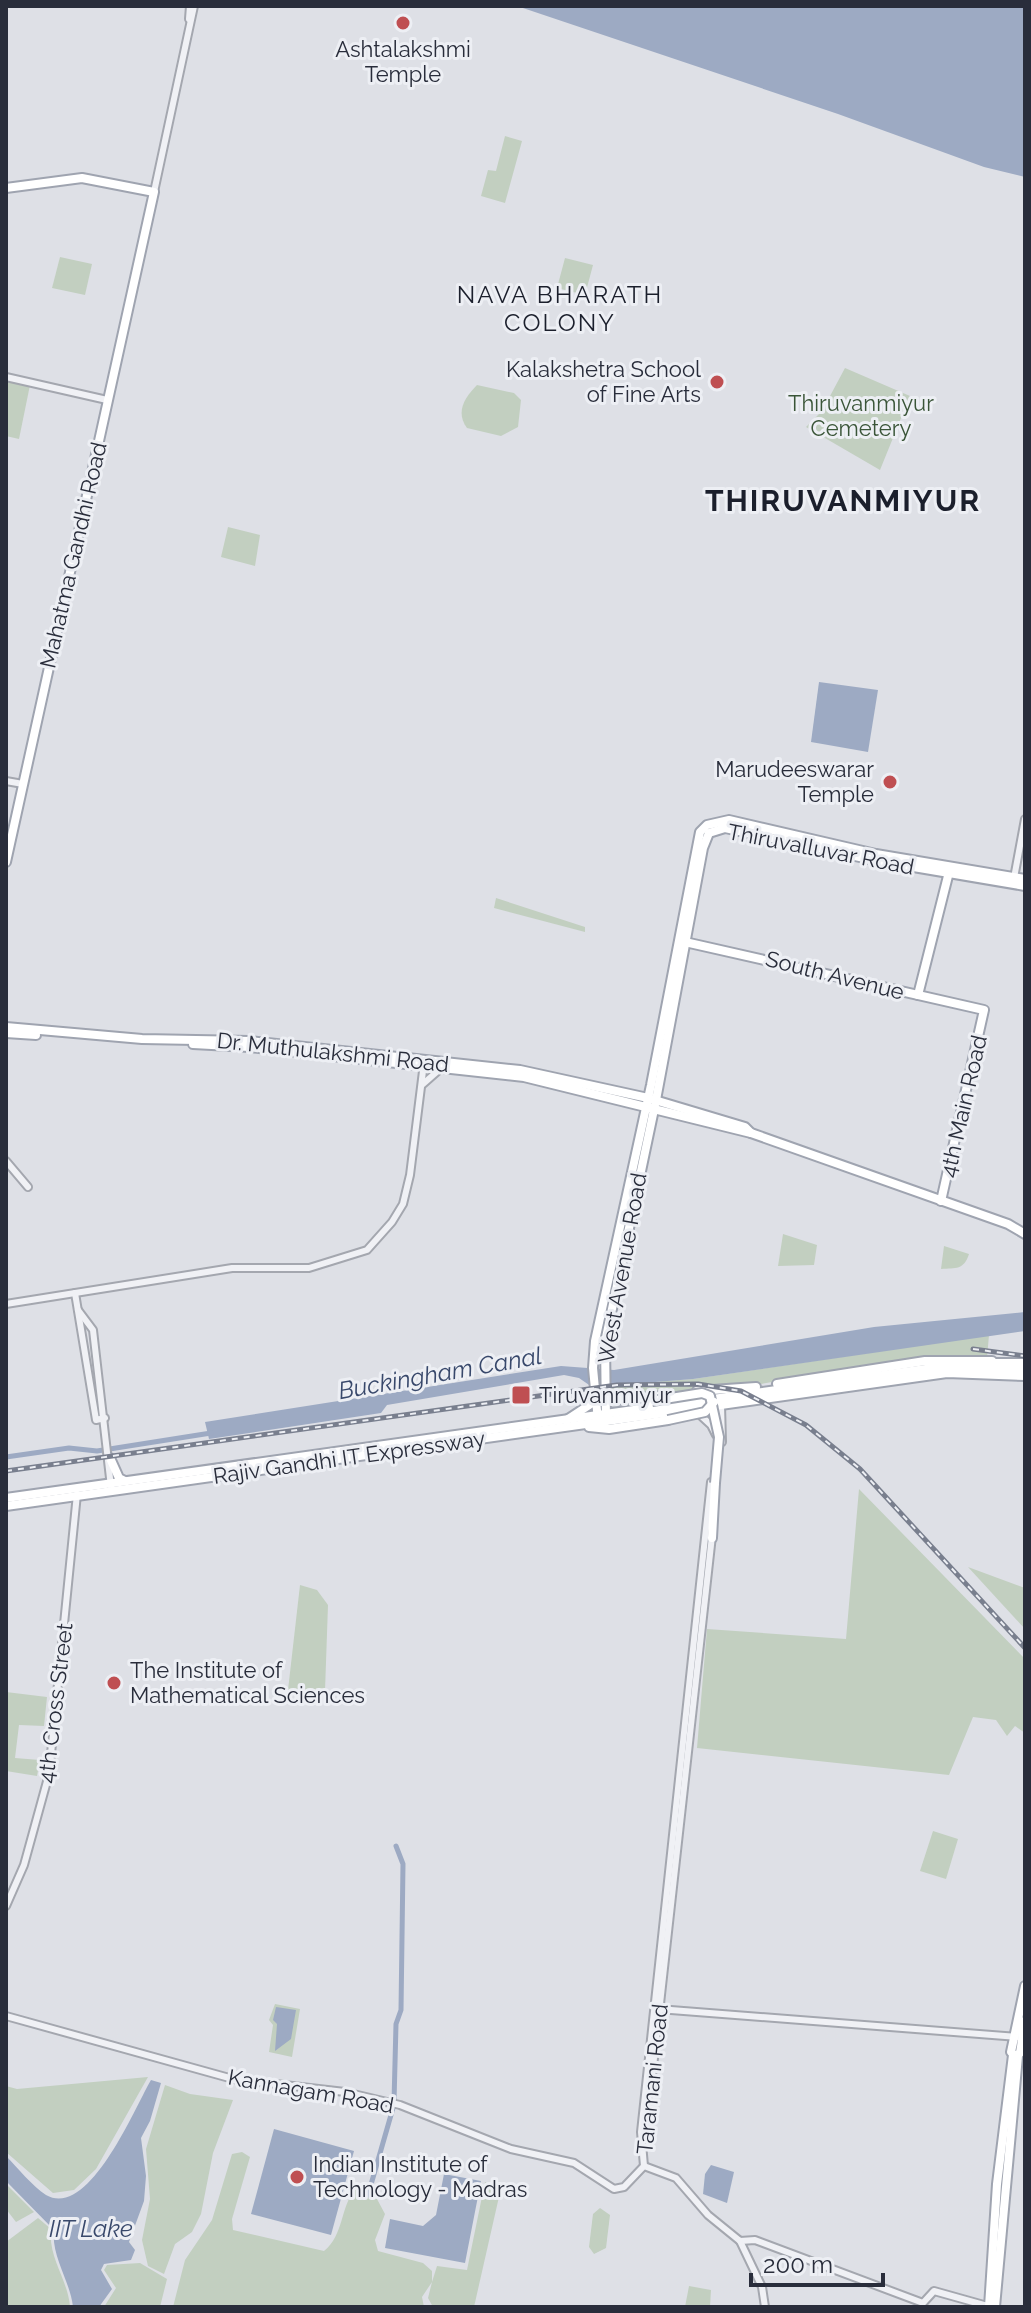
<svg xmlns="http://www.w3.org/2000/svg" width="1031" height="2313" viewBox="0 0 1031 2313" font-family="Raleway,sans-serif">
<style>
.green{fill:#c2cfc0}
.water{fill:#9daac3}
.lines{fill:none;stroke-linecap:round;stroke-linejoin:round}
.canal{stroke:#9daac3;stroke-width:5}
.minor-casing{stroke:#a4a7af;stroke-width:10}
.major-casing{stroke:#9fa4b0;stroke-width:12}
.minor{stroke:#f0f1f5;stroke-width:6}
.major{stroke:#fff;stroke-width:8}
.rail-casing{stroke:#797f8e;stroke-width:5}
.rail{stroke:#edeff4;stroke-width:2;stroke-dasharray:6;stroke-linecap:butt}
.major-bridge-casing{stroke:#9fa4b0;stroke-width:12;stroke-linecap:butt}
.major-bridge{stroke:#fff;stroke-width:8}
.poi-dot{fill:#bf4f52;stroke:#edeff4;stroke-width:3}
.labels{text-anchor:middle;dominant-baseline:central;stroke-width:6;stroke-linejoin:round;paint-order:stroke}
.poi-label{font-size:22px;fill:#292d3b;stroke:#edeff4;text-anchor:start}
.park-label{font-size:22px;fill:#3a5538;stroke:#edeff4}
.street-label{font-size:22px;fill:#292d3b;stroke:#edeff4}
.neighbourhood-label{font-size:24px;letter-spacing:2px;fill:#1b1f2c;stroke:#edeff4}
.water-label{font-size:24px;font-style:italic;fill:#38486b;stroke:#edeff4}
.district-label{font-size:30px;font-weight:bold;letter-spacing:2px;fill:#1b1f2c;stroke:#edeff4}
</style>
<rect width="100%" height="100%" fill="#dee0e6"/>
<!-- green -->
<g class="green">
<polygon points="505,136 522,141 505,203 481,196 488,170 496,171"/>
<polygon points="60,257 92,264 85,295 52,288"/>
<polygon points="565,258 593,265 585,295 557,288"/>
<polygon points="845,368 910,396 880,470 806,427 822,411"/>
<polygon points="6,380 30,385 19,439 6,436"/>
<path d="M477 385 514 393 521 400 518 427 501 436 467 428C455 412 465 397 477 385Z"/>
<polygon points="228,527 260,535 255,566 221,557"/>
<polygon points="496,898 585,927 585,932 494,908"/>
<polygon points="783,1234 817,1245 814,1265 778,1266"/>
<path d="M944 1246 969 1254C964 1270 956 1268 941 1269Z"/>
<polygon points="989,1335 987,1358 857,1367 744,1387 613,1399 608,1385 693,1379"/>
<polygon points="859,1489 1025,1659 1025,1733 1015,1726 1007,1736 996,1720 973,1717 949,1775 697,1748 707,1629 846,1639"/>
<polygon points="968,1567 1025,1588 1025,1629"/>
<polygon points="300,1585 317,1590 328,1605 325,1691 288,1690"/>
<polygon points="6,1692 47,1697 44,1726 19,1725 15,1758 40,1760 37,1776 6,1771"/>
<polygon points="933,1831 958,1839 946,1879 920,1871"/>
<polygon points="275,2004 300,2009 292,2057 269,2052 273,2025 269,2020"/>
<polygon points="148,2077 96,2169 74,2190 53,2193 6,2152 6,2086 17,2089"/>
<polygon points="165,2085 190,2094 233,2100 213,2153 201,2214 192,2232 175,2244 164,2274 148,2266 142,2240 150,2199 146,2149"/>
<path d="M242 2152 250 2157 232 2219 233 2230 324 2251C344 2235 340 2208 355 2189L377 2199 385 2214 375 2240 378 2251 423 2263 432 2271V2282L437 2266 467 2270 485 2182 501 2188 474 2307H433L428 2298 432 2282 422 2297 424 2307H173L185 2260 212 2220 232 2154Z"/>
<polygon points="6,2184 34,2212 16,2222 6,2209"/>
<polygon points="600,2208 610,2215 606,2248 594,2254 589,2247 593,2214"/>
<path d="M38 2218 51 2229C48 2259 68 2279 70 2307H6V2242Z"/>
<polygon points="140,2263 167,2279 160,2307 104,2307 116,2288 104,2270 107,2265"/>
<polygon points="689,2286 711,2290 710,2307 685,2307"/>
</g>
<!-- water -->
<g class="water">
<polygon points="517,6 1025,6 1025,177 984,167 838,114"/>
<polygon points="819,682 878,690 868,752 811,742"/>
<polygon points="1025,1312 1025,1331 693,1379 592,1387 579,1378 564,1375 387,1405 381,1413 209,1439 205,1422 561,1366 614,1370 874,1327"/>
<polygon points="276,2007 296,2010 291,2039 275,2051 277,2024 273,2020"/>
<path d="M151 2080 161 2083 150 2121 141 2138 146 2176 144 2201 129 2242 135 2250 131 2260 104 2264 101 2270 112 2289 99 2307H73C70 2280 51 2257 54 2230L6 2181V2156C18 2168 32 2186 46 2195 89 2220 135 2107 151 2080Z"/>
<polygon points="274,2129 354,2151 331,2235 251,2214"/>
<polygon points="711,2165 734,2172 727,2203 703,2194 705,2174"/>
<polygon points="444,2174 481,2181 465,2263 385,2248 390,2219 423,2226 436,2215"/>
</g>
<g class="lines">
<!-- canal -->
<g class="canal">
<polyline points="6,1457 69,1448 97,1451 211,1433"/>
<polyline points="394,2102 396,2024 401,2010 403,1864 396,1846"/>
<polyline points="368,2195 393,2108"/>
</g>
<defs>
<g id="minor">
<polyline points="189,19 190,6"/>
<polyline points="154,192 194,6"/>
<polyline points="6,377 107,400"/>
<polyline points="6,781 23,784"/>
<polyline points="1014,878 1025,819"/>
<polyline points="423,1084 440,1069"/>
<polyline points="6,1161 28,1187"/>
<polyline points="75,1293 96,1420 105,1418"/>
<polyline points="6,1304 232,1268 309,1268 367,1250 392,1222 403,1204 410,1175 424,1063"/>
<polyline points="78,1310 93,1330 111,1487"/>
<polyline points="721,1405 722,1442"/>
<polyline points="698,1413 711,1425 716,1435"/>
<polyline points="6,1906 24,1865 49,1774 77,1494"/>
<polyline points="658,2009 1018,2037"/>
<polyline points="6,2016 233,2079 345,2092 400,2105 511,2149 574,2163 614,2189 624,2187 644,2166"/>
<polyline points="650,2094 712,1536"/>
<polyline points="644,2166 641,2132 711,1482"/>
<polyline points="644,2166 676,2178 708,2215 740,2241 755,2240 923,2303 934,2291 991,2307"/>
<polyline points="740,2241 762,2287 765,2307"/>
</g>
<g id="major">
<polyline points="6,188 82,178 154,192 6,862"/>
<polyline points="685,942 984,1010 941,1201"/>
<polyline points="918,995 949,872"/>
<polyline points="6,1027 142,1039 250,1041 520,1070 648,1098 745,1127 751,1133 1008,1224 1025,1234"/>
<polyline points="6,1033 36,1035"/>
<polyline points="193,1044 249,1047 524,1077 751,1133"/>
<polyline points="989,1363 1025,1363"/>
<polyline points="777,1384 925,1361 992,1361"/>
<polyline points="697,1391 756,1387"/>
<polyline points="605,1401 660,1396"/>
<polyline points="568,1419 597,1400"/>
<polyline points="606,1419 605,1342 656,1100 703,848 709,833 725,828 878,861 1025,886"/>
<polyline points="598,1421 593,1368 595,1341 651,1085 700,832 707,825 729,820 876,854 1025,879"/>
<polyline points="589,1427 609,1429 668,1420"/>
<polyline points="110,1458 119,1478 125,1481"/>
<polyline points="6,1498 947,1366 1025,1369"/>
<polyline points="6,1506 947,1373 1025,1376"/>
<polyline points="712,1538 715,1483"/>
<polyline points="1025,1986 1011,2052 1015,2056 1020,2053 1025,2021"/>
<polyline points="989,2307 997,2184 1013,2055"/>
<polyline points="995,2307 1018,2056"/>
</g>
</defs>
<!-- minor casing -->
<use href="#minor" class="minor-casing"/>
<!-- major casing -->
<use href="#major" class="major-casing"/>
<!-- minor -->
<use href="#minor" class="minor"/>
<!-- major -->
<use href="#major" class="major"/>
<defs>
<g id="rail">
<polyline points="973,1349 1025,1356"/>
<polyline points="6,1471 617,1385 698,1384 741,1391 806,1425 860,1469 1025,1648"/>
</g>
</defs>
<!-- rail casing -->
<use href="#rail" class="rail-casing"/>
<!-- rail -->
<use href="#rail" class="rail"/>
<defs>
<g id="major-bridge">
<polyline points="652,1401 702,1393 710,1396 719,1437 715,1483"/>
<polyline points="668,1420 705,1412 714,1402"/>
</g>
</defs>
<!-- major-bridge casing -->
<use href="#major-bridge" class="major-bridge-casing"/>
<!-- major-bridge -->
<use href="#major-bridge" class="major-bridge"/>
</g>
<!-- markers -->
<g class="poi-dot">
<circle cx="403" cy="23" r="8"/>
<circle cx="717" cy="382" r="8"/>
<circle cx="890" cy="782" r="8"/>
<rect x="511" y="1385" width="20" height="20" rx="4"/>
<circle cx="114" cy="1683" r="8"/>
<circle cx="297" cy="2177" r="8"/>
</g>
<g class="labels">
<!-- poi labels -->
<g class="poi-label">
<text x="403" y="49" text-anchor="middle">Ashtalakshmi<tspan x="403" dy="25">Temple</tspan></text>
<text x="701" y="369" text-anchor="end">Kalakshetra School<tspan x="701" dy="25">of Fine Arts</tspan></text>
<text x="874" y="769" text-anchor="end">Marudeeswarar<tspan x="874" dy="25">Temple</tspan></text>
<text x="539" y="1395">Tiruvanmiyur</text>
<text x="130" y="1670">The Institute of<tspan x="130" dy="25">Mathematical Sciences</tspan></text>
<text x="313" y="2164">Indian Institute of<tspan x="313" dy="25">Technology - Madras</tspan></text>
</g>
<!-- park labels -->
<g class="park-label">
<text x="861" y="403">Thiruvanmiyur<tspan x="861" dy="25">Cemetery</tspan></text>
</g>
<!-- street labels -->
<g class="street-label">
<text transform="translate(73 555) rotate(-77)">Mahatma Gandhi Road</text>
<text transform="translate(821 849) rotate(11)">Thiruvalluvar Road</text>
<text transform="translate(835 975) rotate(14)">South Avenue</text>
<text transform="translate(333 1052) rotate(6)">Dr. Muthulakshmi Road</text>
<text transform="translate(963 1106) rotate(-77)">4th Main Road</text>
<text transform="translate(622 1268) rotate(-80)">West Avenue Road</text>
<text transform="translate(349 1457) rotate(-8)">Rajiv Gandhi IT Expressway</text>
<text transform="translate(55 1703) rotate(-83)">4th Cross Street</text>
<text transform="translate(652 2079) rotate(-84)">Taramani Road</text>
<text transform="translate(311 2091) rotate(10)">Kannagam Road</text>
</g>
<!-- neighbourhood labels -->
<g class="neighbourhood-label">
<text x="560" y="294">NAVA BHARATH<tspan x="560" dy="28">COLONY</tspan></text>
</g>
<!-- water labels -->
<g class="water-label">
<text transform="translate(440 1373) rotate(-10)">Buckingham Canal</text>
<text x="91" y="2228">IIT Lake</text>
</g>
<!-- district labels -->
<g class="district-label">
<text x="843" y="500">THIRUVANMIYUR</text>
</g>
</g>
<!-- border -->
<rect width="1031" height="2313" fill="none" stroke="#292d3b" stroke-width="16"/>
<!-- scale -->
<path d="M751 2273v12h132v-12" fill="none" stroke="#292d3b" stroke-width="4"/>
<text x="763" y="2273" font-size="24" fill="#292d3b" stroke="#edeff4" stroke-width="6" paint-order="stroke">200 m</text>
</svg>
